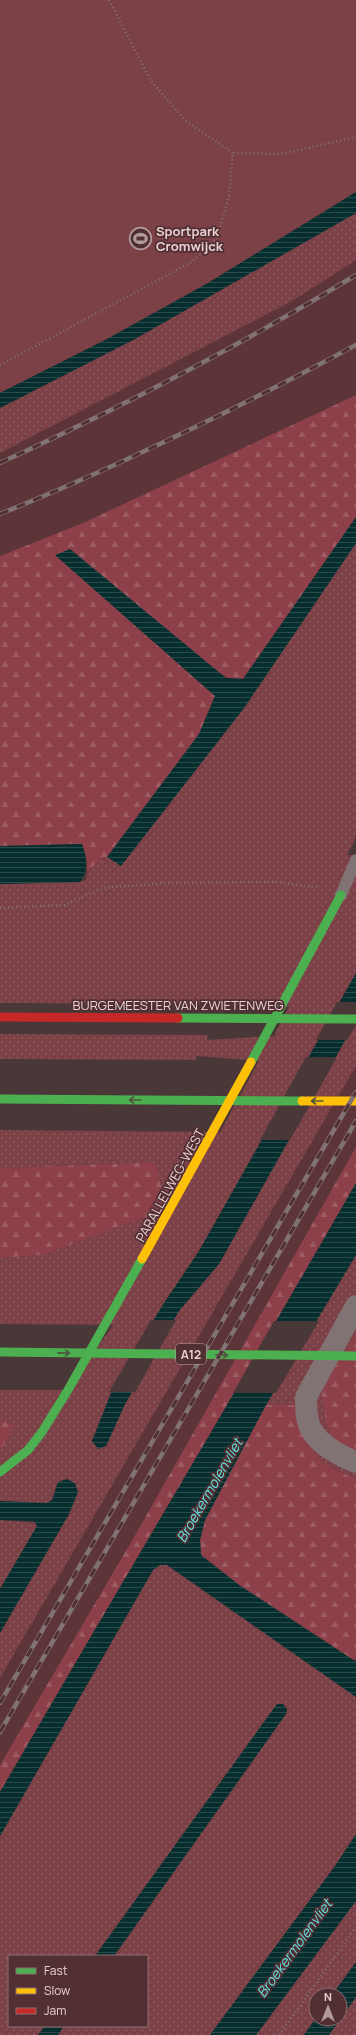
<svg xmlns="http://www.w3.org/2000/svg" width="356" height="2035" viewBox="0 0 356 2035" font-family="Manrope,sans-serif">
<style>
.built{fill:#5d3539}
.grass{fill:url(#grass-dots)}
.forest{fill:url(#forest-firs)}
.pitch{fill:#7b4147}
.water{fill:url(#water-rules)}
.pier{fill:#4a3738}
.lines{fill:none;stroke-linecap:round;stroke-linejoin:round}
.path{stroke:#807273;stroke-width:2.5;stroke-dasharray:1 3;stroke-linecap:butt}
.lane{stroke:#817273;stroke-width:12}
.street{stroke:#817273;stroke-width:22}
.fast{stroke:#4caf50;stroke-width:9}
.slow{stroke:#ffc107;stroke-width:9}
.jam{stroke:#c62828;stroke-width:9}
.rail-casing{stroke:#817274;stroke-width:4.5}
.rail{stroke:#522f32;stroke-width:3;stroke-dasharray:9;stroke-linecap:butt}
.oneway{stroke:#50553b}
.labels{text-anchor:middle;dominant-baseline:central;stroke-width:3.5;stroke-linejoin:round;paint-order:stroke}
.shield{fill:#522f32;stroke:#bba0a2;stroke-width:1}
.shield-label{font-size:12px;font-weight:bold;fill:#e8d1d2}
.poi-label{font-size:13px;font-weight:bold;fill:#e8d1d2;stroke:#522f32;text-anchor:start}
.street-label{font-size:13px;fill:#e8d1d2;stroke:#522f32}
.water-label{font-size:14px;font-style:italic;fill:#5fe7e7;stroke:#522f32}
</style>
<defs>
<pattern id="grass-dots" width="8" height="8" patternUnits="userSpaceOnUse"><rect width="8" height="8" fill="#7b4147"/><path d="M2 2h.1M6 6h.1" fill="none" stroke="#8e5b61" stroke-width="1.8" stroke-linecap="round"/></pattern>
<pattern id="forest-firs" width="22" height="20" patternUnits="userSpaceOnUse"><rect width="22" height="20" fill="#8d4049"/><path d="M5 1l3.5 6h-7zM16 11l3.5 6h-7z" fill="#9d5b62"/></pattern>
<pattern id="water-rules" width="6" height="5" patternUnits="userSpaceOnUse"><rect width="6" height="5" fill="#072e2e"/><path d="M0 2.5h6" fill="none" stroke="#2b4b4b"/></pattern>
</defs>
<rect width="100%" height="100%" fill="#4a3738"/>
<!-- built -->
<g class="built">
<polygon points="356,192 356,395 83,523 0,556 0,393 19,385 208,283"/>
<polygon points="356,1066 356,1147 134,1537 0,1765 0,1678"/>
</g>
<!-- grass -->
<g class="grass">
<polygon points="356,213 356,260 294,300 0,453 0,408 135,339"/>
<polygon points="356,543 356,837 347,855 356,855 356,973 199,1251 162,1306 111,1393 92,1441 106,1446 125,1404 179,1311 219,1264 356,1021 356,1066 0,1678 0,1633 69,1514 78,1492 58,1482 52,1500 47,1503 0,1501 0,1452 16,1424 0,1421 0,1390 68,1390 113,1325 0,1324 0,1258 43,1255 155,1162 0,1168 0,1130 220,1132 259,1061 197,1056 195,1060 0,1059 0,1034 208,1035 207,1040 274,1036 289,1007 225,1004 0,1003 0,884 80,882 86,880 87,872 101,858 121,866 244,708"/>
<path d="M356 1255V1332L321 1389 356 1452V1478C334 1472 313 1457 304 1436 300 1427 300 1414 299 1405H266Z"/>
<polygon points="0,1520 37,1523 37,1526 0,1589"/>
<polygon points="160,1565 167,1565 356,1697 356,1834 335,1866 210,2035 58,2035 64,2026 147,2026 147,1956 114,1956 286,1714 287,1709 277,1704 95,1956 9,1956 9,2026 45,2026 38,2035 0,2035 0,1836 153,1570"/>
<polygon points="356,1901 356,1962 332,1995 316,1995 316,2018 304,2035 256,2035"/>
<polygon points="356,1997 356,2035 329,2035"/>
</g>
<!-- forest -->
<g class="forest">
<polygon points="356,395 356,517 243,679 227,678 55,555 215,696 199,734 107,857 121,866 102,858 87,872 86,856 82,844 0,846 0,556 83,523"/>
<path d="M356 1147V1183C239 1387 118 1589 0 1792V1765L134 1537Z"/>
<polygon points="155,1162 161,1187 147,1216 43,1255 0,1258 0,1168"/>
<polygon points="356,1332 356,1452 334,1438 326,1422 321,1389"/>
<path d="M266 1405H299C300 1414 300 1427 304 1436 313 1457 334 1472 356 1478V1658L354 1660 239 1585 201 1555 200 1540 205 1520Z"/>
<polygon points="0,1421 16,1424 0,1452"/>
</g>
<!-- pitch -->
<polygon class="pitch" points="0,0 356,0 356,192 208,283 107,339 0,393"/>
<!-- water -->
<g class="water">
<polygon points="356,192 356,213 135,339 0,408 0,393 107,339 208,283"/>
<polygon points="356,517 356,543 244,708 121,866 107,857 199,734 215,696 55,555 70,549 226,678 243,679"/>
<path d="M82 844C87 860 89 868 80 882L0 884V846Z"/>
<polygon points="356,973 356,1021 219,1264 179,1311 125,1404 106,1446 98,1449 92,1441 111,1393 162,1306 199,1251"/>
<path d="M356 1183V1255L266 1405 205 1520 200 1540 201 1555 239 1585 356 1662V1697L167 1565H160L153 1570 0 1836V1792C118 1589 239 1387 356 1183Z"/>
<polygon points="67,1479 75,1483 78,1492 69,1514 0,1633 0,1589 37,1526 34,1521 0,1520 0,1501 47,1503 52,1500 58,1482"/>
<polygon points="277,1704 283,1704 287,1709 286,1714 114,1956 95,1956"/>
<polygon points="356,1834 356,1901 256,2035 210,2035 335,1866"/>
<polygon points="356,1962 356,1997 329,2035 304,2035 316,2018 340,2019 340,1995 332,1995"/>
<polygon points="45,2026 64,2026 58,2035 38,2035"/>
</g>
<!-- pier -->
<g class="pier">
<polygon points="337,1002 356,1002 356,1025 347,1040 316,1040"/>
<polygon points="306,1057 337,1057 290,1140 260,1140"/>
<polygon points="151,1320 176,1320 135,1392 109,1392"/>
<polygon points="274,1321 319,1321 276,1393 233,1393"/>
</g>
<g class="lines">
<!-- path -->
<g class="path">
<polyline points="109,0 151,81 186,121 233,153"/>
<polyline points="0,365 192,262 217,238 229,196 233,153 281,154 356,137"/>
<polyline points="0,908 65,905 102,888 166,883 275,882 319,888"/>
<polyline points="279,2035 356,1927"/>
</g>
<!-- lane -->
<polyline class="lane" points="341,895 356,860"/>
<!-- street -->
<path class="street" d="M356 1306 306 1397C306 1408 306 1422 312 1431 320 1445 342 1457 356 1462"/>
<!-- fast -->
<g class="fast">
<polyline points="178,1018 356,1019"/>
<polyline points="251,1062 341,895"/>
<polyline points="0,1099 302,1101"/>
<polyline points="0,1352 356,1356"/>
<polyline points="0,1472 28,1450 42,1432 68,1390 142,1259"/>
</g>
<!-- slow -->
<g class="slow">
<polyline points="302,1101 356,1101"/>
<polyline points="142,1259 251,1062"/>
</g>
<!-- jam -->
<polyline class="jam" points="0,1017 178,1018"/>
<defs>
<g id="rail">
<path d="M0 463C122 407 241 345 356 275"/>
<path d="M0 514C122 465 240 407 356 345"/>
<polyline points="0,1703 356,1092"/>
<polyline points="0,1732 356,1121"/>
</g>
</defs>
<!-- rail casing -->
<use href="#rail" class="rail-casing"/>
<!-- rail -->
<use href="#rail" class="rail"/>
</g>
<!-- one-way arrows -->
<defs><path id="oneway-shaft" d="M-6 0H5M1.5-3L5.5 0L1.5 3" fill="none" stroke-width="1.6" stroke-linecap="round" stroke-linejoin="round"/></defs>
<g class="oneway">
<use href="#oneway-shaft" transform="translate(135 1100) rotate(-180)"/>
<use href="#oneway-shaft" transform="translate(317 1101) rotate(-180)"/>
<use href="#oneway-shaft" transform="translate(64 1353) rotate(1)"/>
<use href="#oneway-shaft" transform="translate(222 1355) rotate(1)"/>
</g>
<!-- icons -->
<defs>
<symbol id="stadium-ring" viewBox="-11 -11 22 22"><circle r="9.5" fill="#522f32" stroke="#b19b9c" stroke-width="1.5"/><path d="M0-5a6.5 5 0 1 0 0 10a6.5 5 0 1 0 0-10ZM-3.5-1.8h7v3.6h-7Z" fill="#b19b9c"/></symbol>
</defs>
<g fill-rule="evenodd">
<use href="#stadium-ring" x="128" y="226" width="25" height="25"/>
</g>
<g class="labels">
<!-- shield labels -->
<rect class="shield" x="176" y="1344" width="30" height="20" rx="3"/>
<g class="shield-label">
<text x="191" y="1354">A12</text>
</g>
<!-- poi labels -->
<g class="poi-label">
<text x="156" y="231">Sportpark<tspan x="156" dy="15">Cromwijck</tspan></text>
</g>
<!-- street labels -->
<g class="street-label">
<text x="178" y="1005">BURGEMEESTER VAN ZWIETENWEG</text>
<text transform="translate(170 1185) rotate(-61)">PARALLELWEG-WEST</text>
</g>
<!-- water labels -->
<g class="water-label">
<text transform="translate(209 1490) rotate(-60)">Broekermolenvliet</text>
<text transform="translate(294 1948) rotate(-54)">Broekermolenvliet</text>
</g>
</g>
<!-- legend -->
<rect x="8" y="1955" width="140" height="72" fill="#522f32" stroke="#8e7072"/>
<rect x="16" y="1968" width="20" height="6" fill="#4caf50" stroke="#8e7072"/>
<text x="44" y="1975" font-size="12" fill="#e8d1d2">Fast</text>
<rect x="16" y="1988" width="20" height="6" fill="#ffc107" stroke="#8e7072"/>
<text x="44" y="1995" font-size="12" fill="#e8d1d2">Slow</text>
<rect x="16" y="2008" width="20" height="6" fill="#c62828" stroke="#8e7072"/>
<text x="44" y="2015" font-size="12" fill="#e8d1d2">Jam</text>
<!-- north arrow -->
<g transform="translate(328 2007)"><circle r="19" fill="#522f32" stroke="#8e7072"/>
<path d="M0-3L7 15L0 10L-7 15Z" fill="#b19b9c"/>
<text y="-6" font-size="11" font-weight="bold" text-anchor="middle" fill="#e8d1d2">N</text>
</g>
</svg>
